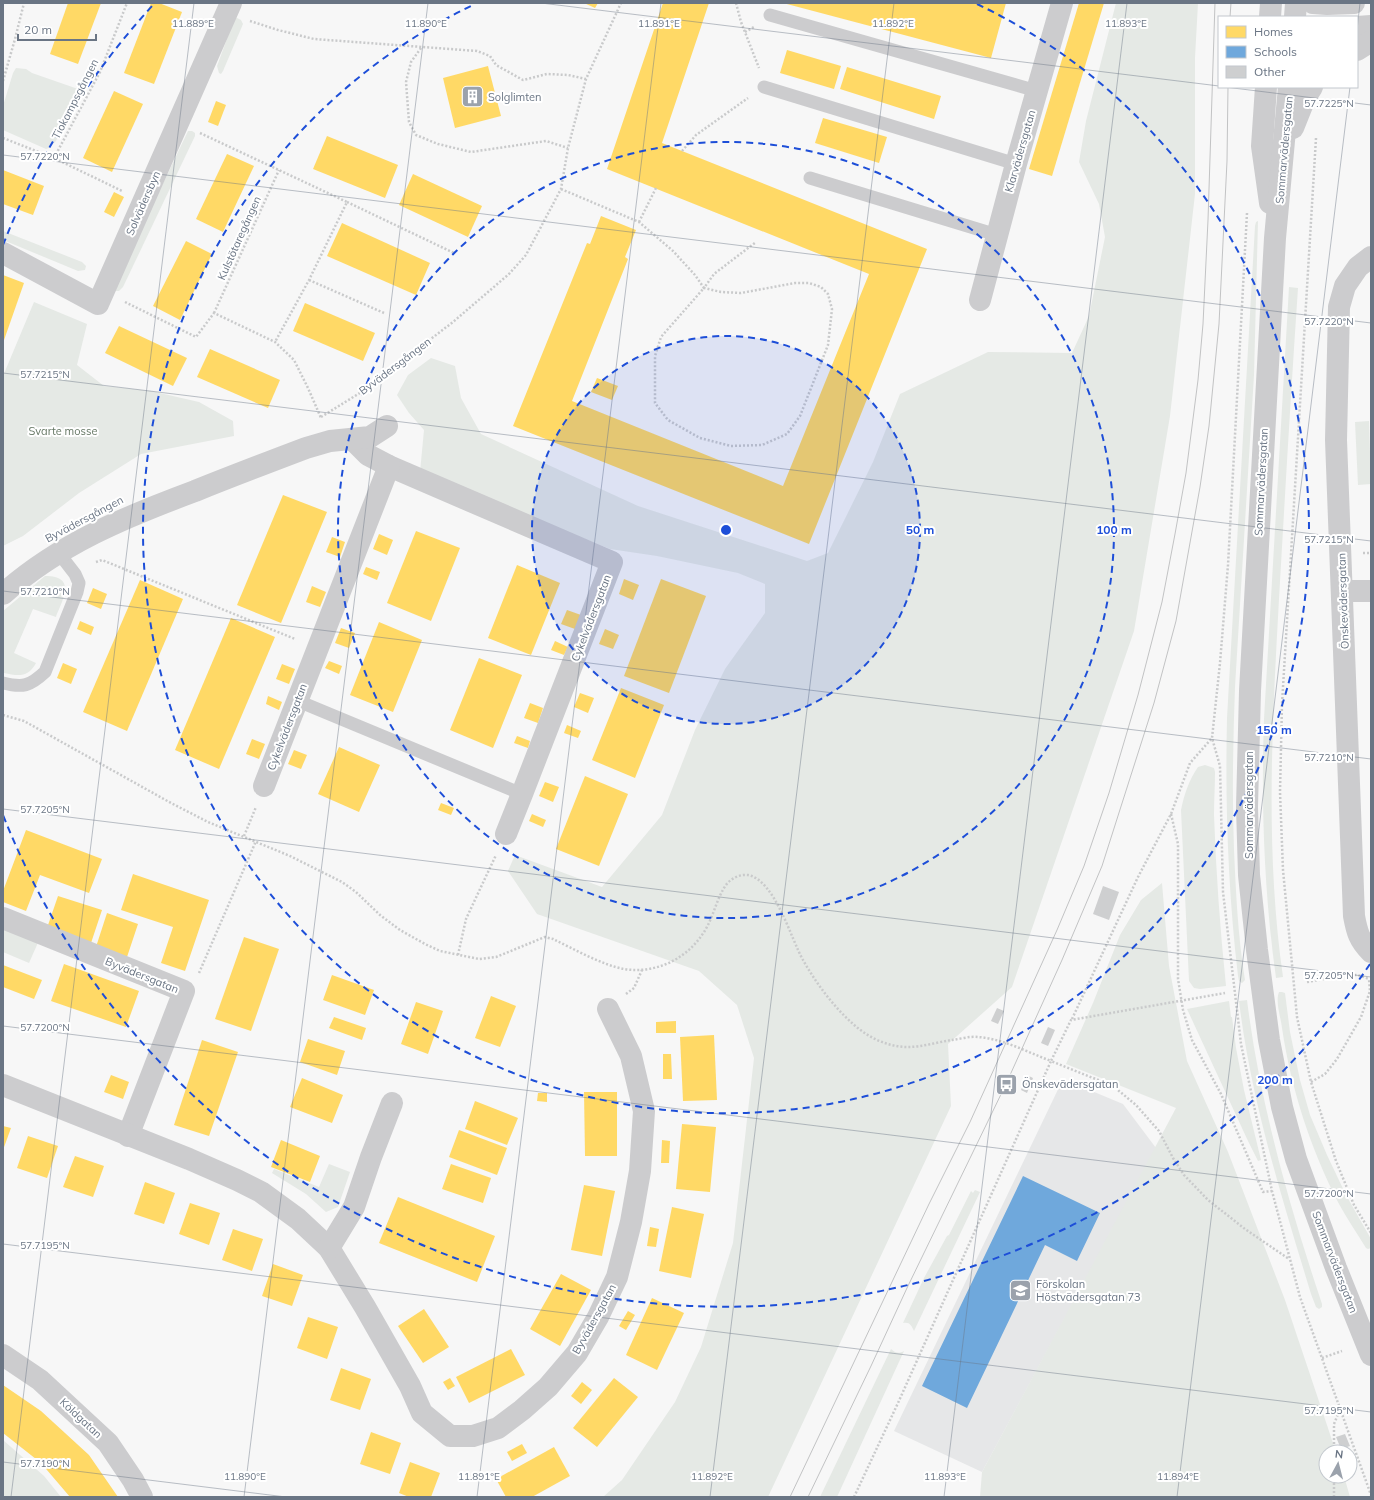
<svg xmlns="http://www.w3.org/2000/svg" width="1374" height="1500" viewBox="0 0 1374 1500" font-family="Mulish,sans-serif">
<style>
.built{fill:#e6e7e8}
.green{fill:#e5e9e5}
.homes{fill:#ffd966}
.schools{fill:#6fa8dc}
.building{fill:#cecfd0}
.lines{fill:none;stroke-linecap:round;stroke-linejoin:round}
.path{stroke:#c9cacb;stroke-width:2.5;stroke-dasharray:2 2;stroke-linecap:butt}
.service{stroke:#ccccce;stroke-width:13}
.minor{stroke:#ccccce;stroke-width:22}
.tertiary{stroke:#ccccce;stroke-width:22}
.tram{stroke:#c2c3c4;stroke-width:1}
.ticks{fill:none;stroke:#6a7584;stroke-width:1;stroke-opacity:0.45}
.ring{fill:none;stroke:#1d4ed8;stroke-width:2;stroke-dasharray:7 5}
.labels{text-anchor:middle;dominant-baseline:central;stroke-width:4;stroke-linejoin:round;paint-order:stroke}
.poi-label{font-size:11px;fill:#6a7584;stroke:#fff;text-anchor:start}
.street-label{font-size:11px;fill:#6a7584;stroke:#fff}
.park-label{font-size:11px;fill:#657764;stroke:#fff}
.ticks-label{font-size:10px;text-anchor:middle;fill:#6a7584;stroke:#fff;stroke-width:4;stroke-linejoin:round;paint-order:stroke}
.centre{fill:#1d4ed8;stroke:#fff;stroke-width:2}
.ring-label{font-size:12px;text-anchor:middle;font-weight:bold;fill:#1d4ed8;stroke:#fff;stroke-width:4;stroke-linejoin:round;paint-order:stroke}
</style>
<rect width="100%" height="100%" fill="#f7f7f7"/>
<!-- built -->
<polygon class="built" points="1063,1079 1123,1104 1156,1148 982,1472 894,1431"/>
<!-- green -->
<g class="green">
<polygon points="1116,3 1198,3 1195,58 1195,194 1170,416 1134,631 1012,987 948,1044 951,1106 768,1497 603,1497 622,1480 675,1402 701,1347 733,1243 754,1058 737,1005 699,971 537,914 508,871 515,855 602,887 662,815 695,730 725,669 765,613 765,584 738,573 657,556 610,549 420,472 424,430 409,413 397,395 408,375 431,358 455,366 461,398 481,434 638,506 807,561 828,553 873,462 900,394 988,352 1072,353 1089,316 1105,237 1099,204 1079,162 1086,121"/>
<polygon points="235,17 241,20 243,24 223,71 221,74 219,73 217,66"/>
<polygon points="16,68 26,69 32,73 78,89 56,141 49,148 46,149 3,130 3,106 13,73"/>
<polygon points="188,131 192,131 195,133 195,136 123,287 119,291 116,291 117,280"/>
<path d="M1258 221 1254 375 1235 687C1233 741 1232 796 1234 850 1236 894 1238 937 1245 980L1242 983 1239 981 1238 976C1228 890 1225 805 1227 718L1255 226 1256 222Z"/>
<polygon points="3,231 82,262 86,266 85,270 78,271 3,240"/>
<path d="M1289 287 1298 288C1291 391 1285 495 1279 599 1272 725 1265 851 1283 977L1276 978C1264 892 1261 805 1264 719Z"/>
<polygon points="34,302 87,324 77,365 104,386 151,391 199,402 233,421 234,436 141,454 79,493 23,536 3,546 3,376"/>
<polygon points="1369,421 1371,484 1358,485 1355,422"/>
<path d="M45 576C77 576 63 599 56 617L33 609 14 653 36 663C28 678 18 676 4 673L3 611Z"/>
<path d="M1205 765 1214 768 1215 772C1215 786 1214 800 1214 815 1216 872 1220 929 1226 986L1200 989 1194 988 1189 981 1181 810C1184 795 1189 780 1198 767Z"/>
<polygon points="1162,883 1169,966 1187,1061 1228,1152 1285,1300 1336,1452 1326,1452 1326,1476 1344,1476 1350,1497 980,1497 982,1472 1176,1108 1066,1064 1093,1003 1120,935 1141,900"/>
<polygon points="3,924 40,938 29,963 3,952"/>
<path d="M1279 992H1282L1285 993 1290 1032 1300 1080 1310 1115 1327 1155 1346 1195 1371 1239V1248L1368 1249 1366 1248C1357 1233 1347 1219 1339 1204 1311 1150 1291 1089 1282 1028 1281 1018 1275 1002 1279 992Z"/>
<path d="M1247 1000C1260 1104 1289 1205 1322 1304V1307L1319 1309 1316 1307 1311 1294C1282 1198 1251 1101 1239 1001Z"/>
<polygon points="1229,1001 1231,1017 1232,1017 1236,1048 1244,1090 1261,1160 1258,1161 1248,1141 1187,1009"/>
<polygon points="329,1164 350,1172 338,1207 326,1212 306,1194 272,1173 274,1169 319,1187"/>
<path d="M975 1190 980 1192 914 1331C911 1325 910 1322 903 1323L924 1278 947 1236 949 1235 971 1191 973 1193Z"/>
<path d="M891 1349C895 1353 899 1354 904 1351L837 1497H820Z"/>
<polygon points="3,1440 44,1476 61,1497 3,1497"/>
</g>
<!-- homes -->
<g class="homes">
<polygon points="68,3 101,3 78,64 50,54"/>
<polygon points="151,3 159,3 182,12 154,84 124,73"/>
<polygon points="584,3 598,3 595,8"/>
<polygon points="663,3 709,3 662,143 927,249 809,544 513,426 587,243 590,244 601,216 636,230 625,257 628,259 572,401 783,486 869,274 607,169"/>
<polygon points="783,3 1006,3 991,58"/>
<polygon points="1079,3 1104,3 1052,176 1029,169"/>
<polygon points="787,50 841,66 834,89 780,73"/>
<polygon points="488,66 501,116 455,128 443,78"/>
<polygon points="847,67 941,96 934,119 840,89"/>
<polygon points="114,91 143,104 112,172 83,158"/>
<polygon points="216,101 226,105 218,126 208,122"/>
<polygon points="823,118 887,137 879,163 815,143"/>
<polygon points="327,136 398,165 385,198 313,169"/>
<polygon points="227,154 254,166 223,232 196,219"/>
<polygon points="3,170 44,186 33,215 3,204"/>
<polygon points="413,174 482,206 468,237 399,205"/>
<polygon points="114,192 124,197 114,217 104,212"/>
<polygon points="342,223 430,263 416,295 327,256"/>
<polygon points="186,241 212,254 180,320 153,306"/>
<polygon points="3,275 24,283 3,343"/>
<polygon points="305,303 375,333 363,361 293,331"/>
<polygon points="119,326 187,358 173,386 105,353"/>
<polygon points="210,349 280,380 268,408 197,377"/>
<polygon points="597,378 618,386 612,400 591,392"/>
<polygon points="283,495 327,512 281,623 237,605"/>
<polygon points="416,531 460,548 431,621 387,603"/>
<polygon points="379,534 393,540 387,555 373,549"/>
<polygon points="332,537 345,542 340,557 326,552"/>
<polygon points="517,565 560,583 531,655 488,638"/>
<polygon points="366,567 380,572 377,580 363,574"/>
<polygon points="624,579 639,585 633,600 619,594"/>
<polygon points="661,579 706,596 669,693 624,676"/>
<polygon points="140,580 183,599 127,731 83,712"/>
<polygon points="312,586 326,592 320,607 306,602"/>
<polygon points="93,588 107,594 101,609 87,603"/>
<polygon points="567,610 581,615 575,629 561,624"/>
<polygon points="231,618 275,637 219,769 175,750"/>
<polygon points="80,621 94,627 91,635 77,629"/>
<polygon points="379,622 422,640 393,712 350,695"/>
<polygon points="341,628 355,633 349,648 335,643"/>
<polygon points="605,629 619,635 613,649 599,644"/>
<polygon points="555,641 568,647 564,655 551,650"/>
<polygon points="479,658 522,675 493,748 450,730"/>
<polygon points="329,661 342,666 339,674 325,668"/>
<polygon points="63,663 77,669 71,684 57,678"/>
<polygon points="282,664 295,669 289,684 276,679"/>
<polygon points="621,688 664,705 635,778 592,760"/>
<polygon points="580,693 594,698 588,713 574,707"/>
<polygon points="268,696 282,702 279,710 266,704"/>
<polygon points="530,703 543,708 538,723 524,718"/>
<polygon points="567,725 581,731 578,738 564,733"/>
<polygon points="517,736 530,741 528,748 514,743"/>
<polygon points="252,739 265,744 259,759 246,754"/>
<polygon points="339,747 380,765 359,812 318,794"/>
<polygon points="294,750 307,755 301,769 288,764"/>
<polygon points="585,776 628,794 599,866 556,849"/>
<polygon points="545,782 559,787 553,802 539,796"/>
<polygon points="441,803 454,808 451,815 438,810"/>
<polygon points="532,814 546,820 543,827 529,821"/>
<polygon points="26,830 102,859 89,893 40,875 26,911 3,902 3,891"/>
<polygon points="133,874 209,900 185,971 161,963 173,927 121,910"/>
<polygon points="58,896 102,910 90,946 46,931"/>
<polygon points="107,913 138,924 126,960 95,950"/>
<polygon points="244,937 279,949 251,1031 215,1019"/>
<polygon points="64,964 139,991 126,1027 51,1001"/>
<polygon points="3,965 42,980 34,999 3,987"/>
<polygon points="332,975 374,990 365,1015 323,1000"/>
<polygon points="491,996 516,1006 500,1047 475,1038"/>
<polygon points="416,1002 443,1011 428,1054 401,1044"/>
<polygon points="334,1017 366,1028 362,1040 329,1028"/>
<polygon points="676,1021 676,1033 656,1033 656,1022"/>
<polygon points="714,1035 717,1100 683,1101 680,1037"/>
<polygon points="308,1039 345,1051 337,1075 300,1062"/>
<polygon points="202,1040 238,1052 209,1136 174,1125"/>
<polygon points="663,1054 671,1054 672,1079 663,1079"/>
<polygon points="111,1075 129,1082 123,1099 104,1092"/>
<polygon points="302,1078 343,1095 332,1123 290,1107"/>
<polygon points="584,1092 617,1092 617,1156 585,1156"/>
<polygon points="538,1093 547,1093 547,1102 537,1101"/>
<polygon points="475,1101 518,1118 507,1145 465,1129"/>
<polygon points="682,1124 716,1127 710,1192 676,1189"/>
<polygon points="3,1126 11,1128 3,1150"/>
<polygon points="459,1130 507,1148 497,1175 449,1157"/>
<polygon points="28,1136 58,1146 47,1178 17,1168"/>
<polygon points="281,1140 320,1156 310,1182 271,1167"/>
<polygon points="662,1140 670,1141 669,1163 661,1163"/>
<polygon points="75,1156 104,1166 93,1197 63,1187"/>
<polygon points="451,1164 491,1178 483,1203 442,1189"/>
<polygon points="145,1182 175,1193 164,1224 134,1214"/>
<polygon points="584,1185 615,1191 602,1256 571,1250"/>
<polygon points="398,1197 495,1236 477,1282 379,1243"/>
<polygon points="190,1203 220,1213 209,1245 179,1234"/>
<polygon points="672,1207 704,1214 691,1278 659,1271"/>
<polygon points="650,1227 659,1229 656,1247 647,1246"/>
<polygon points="233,1229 263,1239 252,1271 222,1260"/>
<polygon points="273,1264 303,1275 292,1306 262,1296"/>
<polygon points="561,1274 591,1290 560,1346 530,1329"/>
<polygon points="652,1298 684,1313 657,1370 626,1355"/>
<polygon points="424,1309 449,1347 423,1363 398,1326"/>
<polygon points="628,1311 635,1315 626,1330 619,1326"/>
<polygon points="308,1317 338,1327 327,1359 297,1348"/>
<polygon points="511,1349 525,1375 469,1403 456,1377"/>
<polygon points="341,1368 371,1379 360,1410 330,1400"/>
<polygon points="450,1378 455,1386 448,1390 443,1382"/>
<polygon points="614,1378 638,1397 597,1447 573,1428"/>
<polygon points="582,1382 592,1390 581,1404 571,1396"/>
<polygon points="3,1385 41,1411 89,1455 118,1497 70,1497 41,1463 3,1433"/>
<polygon points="371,1432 401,1443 390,1474 360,1464"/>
<polygon points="522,1444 527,1453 512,1461 507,1452"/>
<polygon points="554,1447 570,1476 532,1497 506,1497 496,1479"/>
<polygon points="410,1462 440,1473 431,1497 409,1497 399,1493"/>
</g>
<!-- schools -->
<polygon class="schools" points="1023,1176 1100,1213 1077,1261 1045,1245 967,1408 922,1386"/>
<!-- building -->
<g class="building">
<polygon points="1103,886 1119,892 1109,920 1093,914"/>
<polygon points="997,1008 1004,1011 998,1024 991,1021"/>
<polygon points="1048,1027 1055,1030 1048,1046 1041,1043"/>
<polygon points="1027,1075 1033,1078 1027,1093 1021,1090"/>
<polygon points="1345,1434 1350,1446 1341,1449 1336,1437"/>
</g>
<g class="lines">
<!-- path -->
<g class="path">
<polyline points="736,3 741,22 759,68"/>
<polyline points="250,21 278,30 314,39 477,51 490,56 496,65 523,80 547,74 568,75 586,79"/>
<polyline points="745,32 754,27"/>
<polyline points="421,48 411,62 406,82 409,122 416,135 438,144 471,152 546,141 568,148"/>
<polyline points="3,81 15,39 24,3"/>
<polyline points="200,133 347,202 309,280 275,342"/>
<polyline points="3,138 54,158 122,191"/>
<polyline points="1316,138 1282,704 1280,792 1283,870 1297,1017 1311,1082 1336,1161 1354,1205 1371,1233"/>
<polyline points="682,151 696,135 748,98"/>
<polyline points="54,158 100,72 127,3"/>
<polyline points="561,189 639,222 673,251 695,275 704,288 661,337 655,356 655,403 668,420 700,438 731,446 762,445 787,434 800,416 828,345 832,309 828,294 821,287 809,283 795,283 741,293 721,292 704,288 714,274 756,242"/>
<polyline points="347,202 454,253"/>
<polyline points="1247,213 1228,565 1220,663 1212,738 1220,766 1223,892 1241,1044 1272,1191 1300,1297 1371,1495"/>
<polyline points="639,222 656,188"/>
<polyline points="309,280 384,313"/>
<polyline points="125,302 196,337 214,313 275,342 294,360 308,388 321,418"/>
<polyline points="214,313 279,170"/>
<polyline points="321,417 363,391 453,322 509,274 526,255 561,189 568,148 586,79 621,3"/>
<polyline points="1363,553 1371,553"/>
<polyline points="96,562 102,560 295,639"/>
<path d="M3 715 24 721 171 803 208 822 290 856 342 882 356 892 380 915 400 930 425 944 440 951 479 959 496 957 545 937 553 939C574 949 602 965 624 969 656 974 687 959 704 932 713 918 716 901 724 888 729 879 739 874 748 875 775 880 791 939 803 960 816 983 833 1006 852 1023 867 1037 887 1047 908 1047 922 1047 938 1042 952 1040 960 1039 970 1036 978 1037 1004 1039 1027 1052 1051 1061L1071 1020 1225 993"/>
<polyline points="1171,814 1178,844 1178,979 1183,1010 1192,1040 1221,1094 1263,1192 1272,1191"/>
<polyline points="244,836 256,807"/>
<polyline points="458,955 466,919 496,855"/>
<polyline points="199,973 256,841"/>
<polyline points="1307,982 1347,975 1358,975 1369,979"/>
<polyline points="626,994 634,988 642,970"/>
<polyline points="1072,1019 1138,877 1171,814 1190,763 1212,738"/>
<polyline points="1311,1082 1325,1074 1337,1059 1361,1017 1370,991 1369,979"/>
<polyline points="1322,1358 1342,1351"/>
<polyline points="1334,1452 1334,1424 1340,1409"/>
<polyline points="854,1497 898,1403 1051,1061 1113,1086 1136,1105 1159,1131 1173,1158 1184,1175 1208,1200 1245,1229 1289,1259"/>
<polyline points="1334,1497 1334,1476"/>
</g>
<!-- service -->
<g class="service">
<polyline points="770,15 1037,91"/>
<polyline points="764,87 1016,164"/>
<polyline points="810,178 997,235"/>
<path d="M3 683C23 688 30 686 45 672L77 592 79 583 75 574 58 552"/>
<polyline points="298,701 522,794"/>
</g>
<!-- minor -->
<g class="minor">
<polyline points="1313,3 1327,4 1354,3"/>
<polyline points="1357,27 1371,26"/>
<polyline points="3,253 98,304 231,3"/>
<path d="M1371 257 1358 267 1345 286 1339 307 1336 440 1354 916C1357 932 1359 940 1371 952"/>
<polyline points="980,300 1016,164 1062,3"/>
<polyline points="352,439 368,455 389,466 612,562 522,794 506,834"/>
<polyline points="1342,591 1371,591"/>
<path d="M3 594C59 544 125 517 195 491 232 476 269 462 306 448L330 441 370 437 387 426"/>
<polyline points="264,786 389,466"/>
<polyline points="3,918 184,991 128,1136"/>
<polyline points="3,1085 189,1159 237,1180 261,1192 298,1219 329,1248 365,1307 410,1386 422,1413 450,1436 473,1436 498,1428 522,1410 548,1387 577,1353 598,1317 617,1277 631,1222 640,1171 644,1111 631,1056 608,1009"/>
<polyline points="329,1248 354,1207 371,1157 392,1103"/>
<polyline points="3,1355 40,1380 108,1443 133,1480 142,1497"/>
</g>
<!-- tertiary -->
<g class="tertiary">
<polyline points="1270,17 1271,3"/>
<polyline points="1295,17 1296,3"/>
<polyline points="1357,50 1371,41"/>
<polyline points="1266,87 1262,146 1270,203"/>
<polyline points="1289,87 1275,238 1250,691 1247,807 1249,875 1257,950 1269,1040 1282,1107 1296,1159 1336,1268 1371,1355"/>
<polyline points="1293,128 1305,98 1312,87"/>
</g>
<!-- tram -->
<g class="tram">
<polyline points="1230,17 1231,3"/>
<polyline points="790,1497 929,1204 970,1122 1057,930 1084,866 1109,793 1138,695 1162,602 1175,534 1186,473 1198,380 1203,324 1208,220 1215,3"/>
<polyline points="808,1497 871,1366 907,1288 1006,1084 1062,960 1102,866 1154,703 1176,621 1200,487 1209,426 1219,324 1227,161 1228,87"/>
</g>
</g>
<!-- ticks -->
<path class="ticks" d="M541 3 1219 86M1357 30 1360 3M1225 87 1371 105M3 155 1371 323M3 373 1371 541M3 591 1371 759M3 809 1371 977M3 1026 1371 1194M3 1244 1371 1412M3 1462 286 1497M11 1497 194 3M244 1497 428 3M477 1497 661 3M710 1497 894 3M944 1497 1127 3M1177 1497 1350 87"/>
<!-- distance rings -->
<circle cx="726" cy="530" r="194" fill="#1d4ed8" fill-opacity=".12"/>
<g class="ring">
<circle cx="726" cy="530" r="194"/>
<circle cx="726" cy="530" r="388"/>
<path d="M977 4A583 583 0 1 1 475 4"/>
<path d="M1370 964A777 777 0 0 1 3 815M3 245A777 777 0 0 1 153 5"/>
</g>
<!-- icons -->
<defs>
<symbol id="building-square" viewBox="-11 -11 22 22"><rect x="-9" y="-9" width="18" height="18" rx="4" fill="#9ba2ac" stroke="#fff"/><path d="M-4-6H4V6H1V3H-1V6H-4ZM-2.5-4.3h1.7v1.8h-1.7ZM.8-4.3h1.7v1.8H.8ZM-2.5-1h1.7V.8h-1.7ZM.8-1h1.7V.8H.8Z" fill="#fff"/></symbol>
<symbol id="bus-square" viewBox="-11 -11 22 22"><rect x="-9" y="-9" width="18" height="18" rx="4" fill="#9ba2ac" stroke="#fff"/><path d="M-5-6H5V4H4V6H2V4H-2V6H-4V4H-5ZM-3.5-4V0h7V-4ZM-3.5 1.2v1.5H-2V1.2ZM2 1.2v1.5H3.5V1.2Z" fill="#fff"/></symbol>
<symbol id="school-square" viewBox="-11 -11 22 22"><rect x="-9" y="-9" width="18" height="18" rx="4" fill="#9ba2ac" stroke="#fff"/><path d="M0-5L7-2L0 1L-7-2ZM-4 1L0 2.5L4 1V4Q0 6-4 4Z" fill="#fff"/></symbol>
</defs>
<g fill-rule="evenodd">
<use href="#building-square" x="460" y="84" width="25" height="25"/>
<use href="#bus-square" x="994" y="1072" width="25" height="25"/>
<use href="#school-square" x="1008" y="1278" width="25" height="25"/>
</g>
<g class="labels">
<!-- poi labels -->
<g class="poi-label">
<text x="488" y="97">Solglimten</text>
<text x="1022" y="1084">Önskevädersgatan</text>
<text x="1036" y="1284">Förskolan<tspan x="1036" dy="13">Höstvädersgatan 73</tspan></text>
</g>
<!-- street labels -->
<g class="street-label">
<text transform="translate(75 99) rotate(-63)">Tiokampsgången</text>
<text transform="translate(1284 150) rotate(-85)">Sommarvädersgatan</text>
<text transform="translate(1020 151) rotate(-74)">Klarvädersgatan</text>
<text transform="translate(143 203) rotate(-66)">Solvädersbyn</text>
<text transform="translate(239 238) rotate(-66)">Kulstötaregången</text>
<text transform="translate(395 366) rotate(-37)">Byvädersgången</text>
<text transform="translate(1261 482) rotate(-87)">Sommarvädersgatan</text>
<text transform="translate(84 519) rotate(-28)">Byvädersgången</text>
<text transform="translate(1343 601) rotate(-92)">Önskevädersgatan</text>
<text transform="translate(591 618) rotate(-69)">Cykelvädersgatan</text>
<text transform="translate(287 727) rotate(-69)">Cykelvädersgatan</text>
<text transform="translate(1249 805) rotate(-90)">Sommarvädersgatan</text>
<text transform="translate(142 975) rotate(22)">Byvädersgatan</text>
<text transform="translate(1335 1262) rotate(69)">Sommarvädersgatan</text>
<text transform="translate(594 1319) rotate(-61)">Byvädersgatan</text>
<text transform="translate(81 1418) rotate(43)">Köldgatan</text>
</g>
<!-- park labels -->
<g class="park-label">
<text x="63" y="431">Svarte mosse</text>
</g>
</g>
<g class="ticks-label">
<text x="193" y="27">11.889°E</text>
<text x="426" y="27">11.890°E</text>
<text x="659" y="27">11.891°E</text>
<text x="893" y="27">11.892°E</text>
<text x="1126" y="27">11.893°E</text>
<text x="1329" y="107">57.7225°N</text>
<text x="45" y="160">57.7220°N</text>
<text x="1329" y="325">57.7220°N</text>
<text x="45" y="378">57.7215°N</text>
<text x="1329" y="543">57.7215°N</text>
<text x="45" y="595">57.7210°N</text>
<text x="1329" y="761">57.7210°N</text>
<text x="45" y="813">57.7205°N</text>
<text x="1329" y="979">57.7205°N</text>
<text x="45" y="1031">57.7200°N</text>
<text x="1329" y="1197">57.7200°N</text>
<text x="45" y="1249">57.7195°N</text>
<text x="1329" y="1414">57.7195°N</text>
<text x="45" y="1467">57.7190°N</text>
<text x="245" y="1480">11.890°E</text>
<text x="479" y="1480">11.891°E</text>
<text x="712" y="1480">11.892°E</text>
<text x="945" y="1480">11.893°E</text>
<text x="1178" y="1480">11.894°E</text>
</g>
<circle cx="726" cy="530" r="6" class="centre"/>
<g class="ring-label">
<text x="920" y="534">50 m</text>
<text x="1114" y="534">100 m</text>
<text x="1274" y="734">150 m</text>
<text x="1275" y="1084">200 m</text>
</g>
<!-- border -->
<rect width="1374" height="1500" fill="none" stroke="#6a7584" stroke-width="8"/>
<!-- legend -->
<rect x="1218" y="16" width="140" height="72" fill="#ffffff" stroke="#c3c8ce"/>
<rect x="1226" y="26" width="20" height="12" fill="#ffd966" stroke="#c3c8ce"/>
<text x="1254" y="36" font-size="12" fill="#6a7584">Homes</text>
<rect x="1226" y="46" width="20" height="12" fill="#6fa8dc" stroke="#c3c8ce"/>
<text x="1254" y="56" font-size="12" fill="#6a7584">Schools</text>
<rect x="1226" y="66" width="20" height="12" fill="#cecfd0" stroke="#c3c8ce"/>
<text x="1254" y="76" font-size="12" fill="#6a7584">Other</text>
<!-- north arrow -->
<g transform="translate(1338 1464) rotate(7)"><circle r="19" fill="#ffffff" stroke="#c3c8ce"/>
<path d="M0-3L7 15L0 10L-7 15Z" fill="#9ba2ac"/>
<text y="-6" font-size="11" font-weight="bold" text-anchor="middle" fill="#6a7584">N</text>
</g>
<!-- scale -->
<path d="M18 34v6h78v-6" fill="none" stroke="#6a7584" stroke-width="2"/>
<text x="24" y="34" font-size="12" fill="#6a7584" stroke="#ffffff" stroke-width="3" paint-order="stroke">20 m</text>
</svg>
